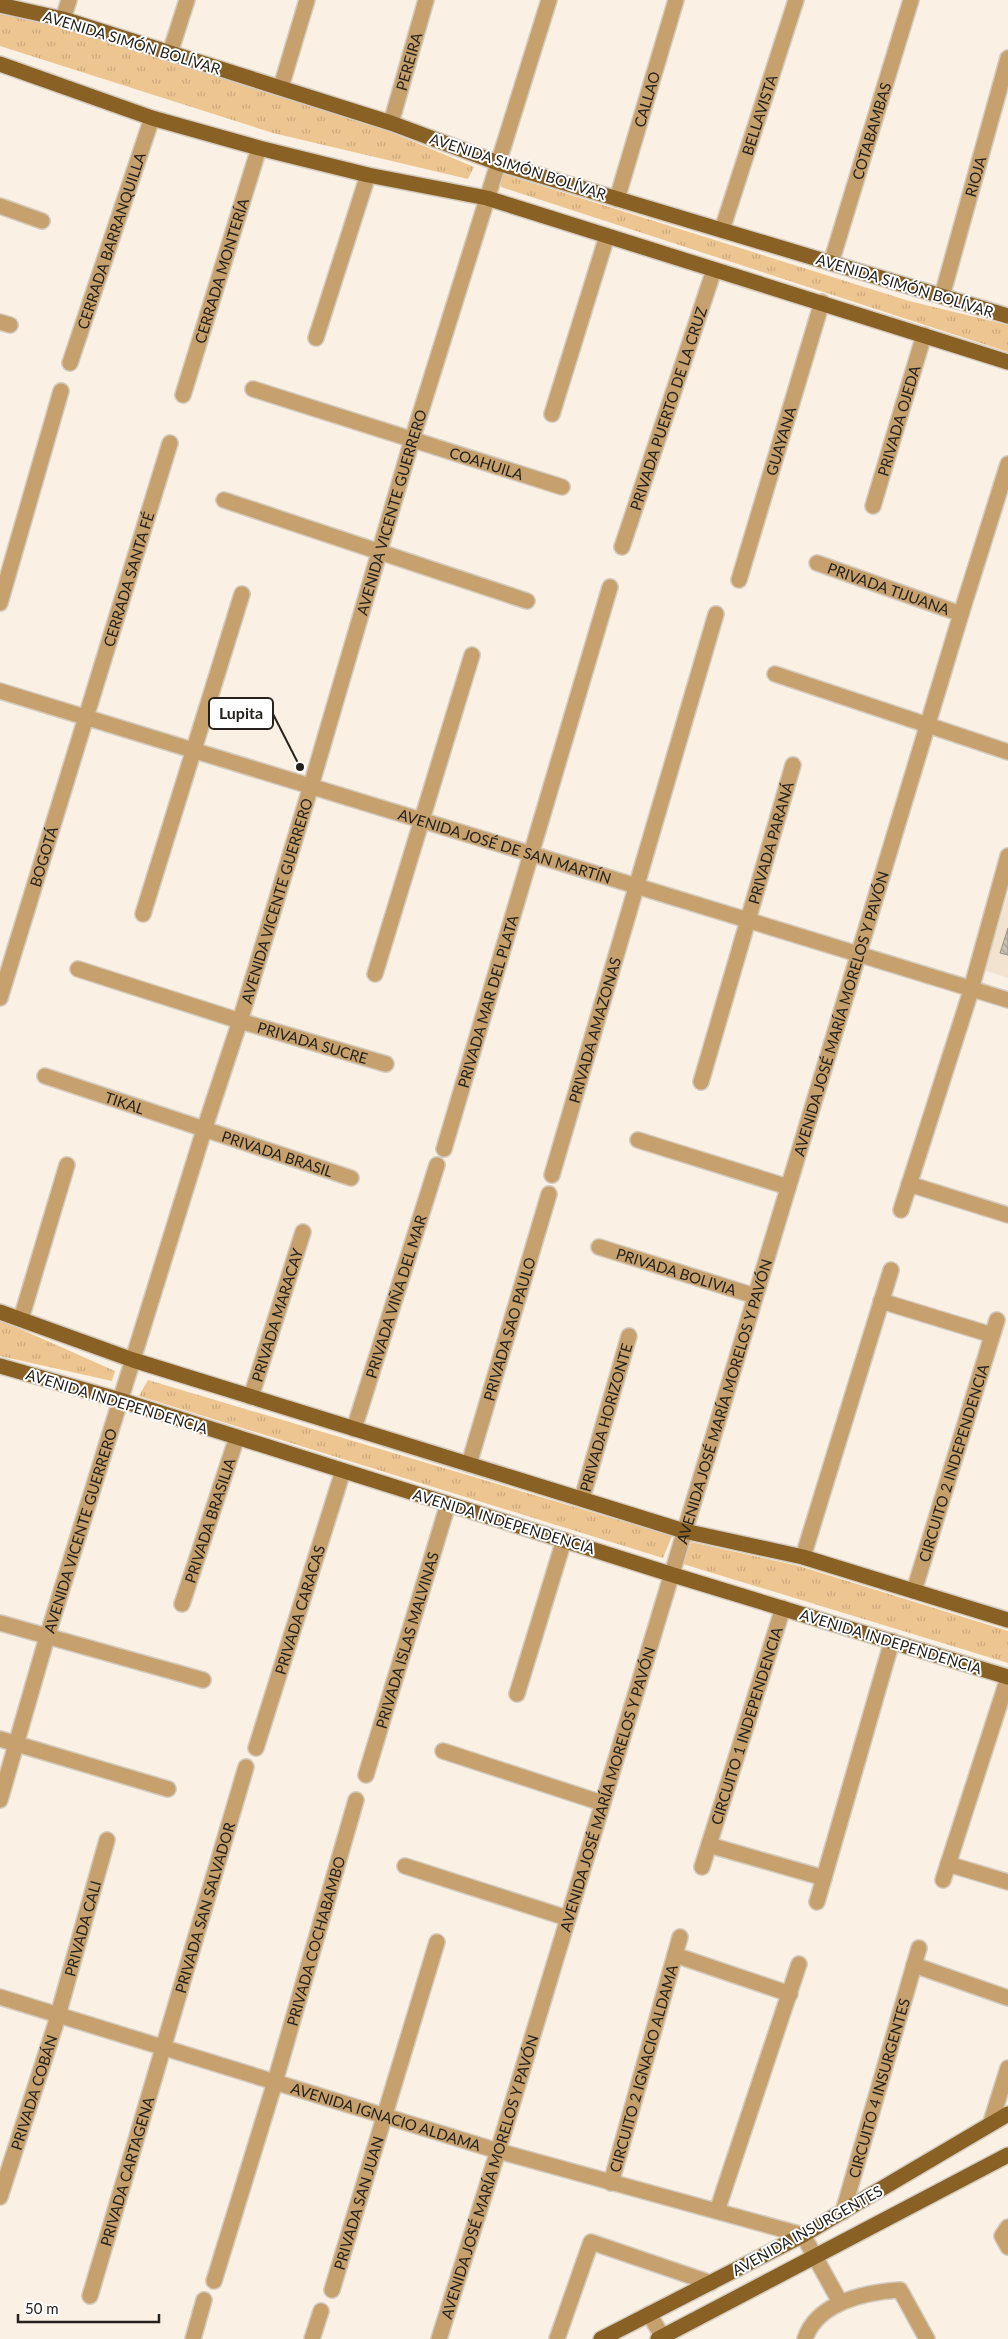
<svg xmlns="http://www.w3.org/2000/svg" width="1008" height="2339" viewBox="0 0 1008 2339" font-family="Lato,sans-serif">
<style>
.built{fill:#f2e3d0}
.grass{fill:url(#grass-tufts)}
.building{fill:url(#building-back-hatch);stroke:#998f84}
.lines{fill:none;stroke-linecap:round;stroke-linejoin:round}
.minor-casing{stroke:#d4cbbf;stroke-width:18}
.major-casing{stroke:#d4cbbf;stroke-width:18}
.minor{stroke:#c6a06d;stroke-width:15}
.major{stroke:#896125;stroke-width:15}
.labels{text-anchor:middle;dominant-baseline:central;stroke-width:4;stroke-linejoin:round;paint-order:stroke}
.street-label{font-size:15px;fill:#25221d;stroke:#fff}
.leader{fill:none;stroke:#25221d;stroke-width:2}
.callout-dot{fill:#25221d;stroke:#fff;stroke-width:2}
.callout{fill:#fff;stroke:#25221d;stroke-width:2}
.callout-label{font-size:16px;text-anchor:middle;font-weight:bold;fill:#25221d}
</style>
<defs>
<pattern id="grass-tufts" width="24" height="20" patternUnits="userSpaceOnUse" patternTransform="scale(1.25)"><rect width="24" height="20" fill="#edc591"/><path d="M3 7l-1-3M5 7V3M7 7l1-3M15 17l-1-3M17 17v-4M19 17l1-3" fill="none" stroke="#cba97d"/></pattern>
<pattern id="building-back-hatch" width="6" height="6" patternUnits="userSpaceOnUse" patternTransform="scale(1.25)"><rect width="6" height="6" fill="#c9bfb3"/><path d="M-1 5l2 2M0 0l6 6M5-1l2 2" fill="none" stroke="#aca49a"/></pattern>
</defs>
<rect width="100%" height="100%" fill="#faf0e3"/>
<!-- built -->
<polygon class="built" points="1008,893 1008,978 984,970"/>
<!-- grass -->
<g class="grass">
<polygon points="0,7 381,128 474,167 468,179 273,133 0,46"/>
<polygon points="501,173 909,301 1008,325 1008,352 501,187"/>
<polygon points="0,1321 18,1328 115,1371 112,1381 0,1356"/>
<polygon points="148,1380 672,1536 663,1558 139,1396"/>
<polygon points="691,1542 799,1566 1008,1631 1008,1663 683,1564"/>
</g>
<!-- building -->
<polygon class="building" points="1008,928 1008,955 1000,953"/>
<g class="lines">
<defs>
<g id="minor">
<polyline points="63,19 69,0"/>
<polyline points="170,53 187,0"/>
<polyline points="281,87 307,0"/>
<path id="s1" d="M391 123 426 0"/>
<path id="s2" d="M617 199 676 0"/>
<polyline points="0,206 42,221"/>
<path id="s3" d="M722 230 796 0"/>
<path id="s4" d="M831 263 911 0"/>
<path id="s5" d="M942 296 1008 58"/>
<polyline points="0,322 10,325"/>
<polyline points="316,338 368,175"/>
<path id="s6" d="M70 363 152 118"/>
<path id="s7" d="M253 389 562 487"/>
<path id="s8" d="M183 395 259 148"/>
<polyline points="552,414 607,236"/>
<polyline points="224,500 527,601"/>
<path id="s9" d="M873 506 924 335"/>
<path id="s10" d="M622 547 714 270"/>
<path id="s11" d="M817 563 961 614"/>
<path id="s12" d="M739 580 822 302"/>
<polyline points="0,603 61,391"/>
<polyline points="775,674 1008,752"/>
<path id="s13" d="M0 691 1008 1000"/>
<polyline points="143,914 242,594"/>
<path id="s14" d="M78 969 240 1021 386 1064"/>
<polyline points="375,974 472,655"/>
<path id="s15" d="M0 998 170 443"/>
<path id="s16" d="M45 1076 351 1178"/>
<path id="s17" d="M701 1082 793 765"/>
<polyline points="638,1140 788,1187"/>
<path id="s18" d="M444 1149 610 587"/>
<path id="s19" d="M552 1175 716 614"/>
<polyline points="909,1184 1008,1215"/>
<polyline points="901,1210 969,997 1008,856"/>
<path id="s20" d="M599 1247 755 1296"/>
<polyline points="881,1301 992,1335"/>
<polyline points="21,1319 67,1165"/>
<path id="s21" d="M251 1397 303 1232"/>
<path id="s22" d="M354 1429 437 1165"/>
<path id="s23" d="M469 1464 549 1194"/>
<path id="s24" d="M582 1499 629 1336"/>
<polyline points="803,1557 891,1270"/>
<path id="s25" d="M914 1591 997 1320"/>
<path id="s26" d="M182 1604 237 1437"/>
<polyline points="0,1623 203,1680"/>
<polyline points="517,1694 564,1540"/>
<polyline points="0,1739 168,1789"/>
<path id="s27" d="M256 1748 343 1471"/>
<polyline points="443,1751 602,1803"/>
<path id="s28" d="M366 1775 448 1504"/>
<path id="s29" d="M0 1800 47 1637 204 1130 240 1021 311 786 412 440 549 0"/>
<polyline points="709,1845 824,1878"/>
<polyline points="948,1864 1008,1882"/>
<polyline points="405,1866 567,1918"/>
<path id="s30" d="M702 1867 783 1608"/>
<polyline points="943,1880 1008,1678"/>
<polyline points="817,1902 892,1641"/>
<polyline points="675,1955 790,1994"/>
<polyline points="914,1965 1008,1998"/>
<path id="s31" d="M0 1997 498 2151 803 2235 840 2302"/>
<polyline points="991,2122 1008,2068"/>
<path id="s32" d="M611 2183 680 1937"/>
<path id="s33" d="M0 2197 55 2026 107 1840"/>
<polyline points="717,2211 799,1964"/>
<path id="s34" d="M843 2212 919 1948"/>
<polyline points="1008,2227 1002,2236 1008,2247"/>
<path id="s35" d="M214 2281 275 2082 356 1800"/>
<path id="s36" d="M332 2290 437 1942"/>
<path id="s37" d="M90 2296 246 1767"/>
<polyline points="649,2314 664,2339"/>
<polyline points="193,2339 204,2300"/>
<polyline points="312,2339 321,2311"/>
<path id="s38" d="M439 2339 498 2151 961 614 1008 464"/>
<polyline points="557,2339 591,2242 711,2283"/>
<path d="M805 2339C817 2302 866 2292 900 2290L927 2339"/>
</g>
<g id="major">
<polyline points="0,5 63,19 391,123 498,163 1008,316"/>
<polyline points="0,64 152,118 259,148 368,175 487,198 1008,362"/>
<polyline points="0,1312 133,1360 684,1531 803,1557 1008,1620"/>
<polyline points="0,1366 120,1400 670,1574 1008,1677"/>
<polyline points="601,2339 803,2235 1008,2114"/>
<polyline points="658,2339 1008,2155"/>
</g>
</defs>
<!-- minor casing -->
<use href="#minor" class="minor-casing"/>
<!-- major casing -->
<use href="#major" class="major-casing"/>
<!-- minor -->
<use href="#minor" class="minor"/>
<!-- major -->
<use href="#major" class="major"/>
</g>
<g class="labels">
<!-- street labels -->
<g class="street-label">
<text transform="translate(132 42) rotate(17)">AVENIDA SIMÓN BOLÍVAR</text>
<text stroke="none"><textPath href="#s1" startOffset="64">PEREIRA</textPath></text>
<text stroke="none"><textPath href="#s2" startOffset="104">CALLAO</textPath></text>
<text stroke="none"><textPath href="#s3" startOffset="121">BELLAVISTA</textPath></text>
<text stroke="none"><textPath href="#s4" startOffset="138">COTABAMBAS</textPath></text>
<text transform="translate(518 166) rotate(18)">AVENIDA SIMÓN BOLÍVAR</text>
<text stroke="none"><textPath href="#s5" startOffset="124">RIOJA</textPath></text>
<text stroke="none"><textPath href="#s6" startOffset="129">CERRADA BARRANQUILLA</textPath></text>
<text stroke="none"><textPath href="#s8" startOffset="130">CERRADA MONTERÍA</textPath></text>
<text transform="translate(905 285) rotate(17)">AVENIDA SIMÓN BOLÍVAR</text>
<text stroke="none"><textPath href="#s10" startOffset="146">PRIVADA PUERTO DE LA CRUZ</textPath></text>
<text stroke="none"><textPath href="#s9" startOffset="89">PRIVADA OJEDA</textPath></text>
<text stroke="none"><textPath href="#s12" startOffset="145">GUAYANA</textPath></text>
<text stroke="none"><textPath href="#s7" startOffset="245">COAHUILA</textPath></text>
<text stroke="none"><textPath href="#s29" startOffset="1346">AVENIDA VICENTE GUERRERO</textPath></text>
<text stroke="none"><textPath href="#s15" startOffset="438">CERRADA SANTA FÉ</textPath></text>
<text stroke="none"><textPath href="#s11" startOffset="76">PRIVADA TIJUANA</textPath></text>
<text stroke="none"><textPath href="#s17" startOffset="249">PRIVADA PARANÁ</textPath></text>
<text stroke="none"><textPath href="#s13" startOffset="528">AVENIDA JOSÉ DE SAN MARTÍN</textPath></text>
<text stroke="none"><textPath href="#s15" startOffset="148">BOGOTÁ</textPath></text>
<text stroke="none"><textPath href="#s29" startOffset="941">AVENIDA VICENTE GUERRERO</textPath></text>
<text stroke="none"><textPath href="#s18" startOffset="154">PRIVADA MAR DEL PLATA</textPath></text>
<text stroke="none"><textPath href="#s38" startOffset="1385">AVENIDA JOSÉ MARÍA MORELOS Y PAVÓN</textPath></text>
<text stroke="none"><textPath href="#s19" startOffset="151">PRIVADA AMAZONAS</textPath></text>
<text stroke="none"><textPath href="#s14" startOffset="246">PRIVADA SUCRE</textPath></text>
<text stroke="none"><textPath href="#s16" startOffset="84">TIKAL</textPath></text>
<text stroke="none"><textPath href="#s16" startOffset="245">PRIVADA BRASIL</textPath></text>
<text stroke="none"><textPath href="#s20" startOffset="81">PRIVADA BOLIVIA</textPath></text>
<text stroke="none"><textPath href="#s22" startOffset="139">PRIVADA VIÑA DEL MAR</textPath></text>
<text stroke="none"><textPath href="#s21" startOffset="86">PRIVADA MARACAY</textPath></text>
<text stroke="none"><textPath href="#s23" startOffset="141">PRIVADA SAO PAULO</textPath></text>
<text transform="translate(117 1401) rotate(17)">AVENIDA INDEPENDENCIA</text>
<text stroke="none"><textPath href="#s38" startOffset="980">AVENIDA JOSÉ MARÍA MORELOS Y PAVÓN</textPath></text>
<text stroke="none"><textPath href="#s24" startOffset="85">PRIVADA HORIZONTE</textPath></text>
<text stroke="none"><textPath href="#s25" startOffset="134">CIRCUITO 2 INDEPENDENCIA</textPath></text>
<text stroke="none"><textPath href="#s26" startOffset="88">PRIVADA BRASILIA</textPath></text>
<text transform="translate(504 1521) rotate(17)">AVENIDA INDEPENDENCIA</text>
<text stroke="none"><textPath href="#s29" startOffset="281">AVENIDA VICENTE GUERRERO</textPath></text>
<text stroke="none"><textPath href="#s27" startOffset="145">PRIVADA CARACAS</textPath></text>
<text stroke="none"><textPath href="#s28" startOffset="141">PRIVADA ISLAS MALVINAS</textPath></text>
<text transform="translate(891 1641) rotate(17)">AVENIDA INDEPENDENCIA</text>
<text stroke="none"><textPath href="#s30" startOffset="148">CIRCUITO 1 INDEPENDENCIA</textPath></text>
<text stroke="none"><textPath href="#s38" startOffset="575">AVENIDA JOSÉ MARÍA MORELOS Y PAVÓN</textPath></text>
<text stroke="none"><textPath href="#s37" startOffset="405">PRIVADA SAN SALVADOR</textPath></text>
<text stroke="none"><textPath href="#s33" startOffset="281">PRIVADA CALI</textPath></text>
<text stroke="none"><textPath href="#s35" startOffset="355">PRIVADA COCHABAMBO</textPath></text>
<text stroke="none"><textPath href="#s32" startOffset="119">CIRCUITO 2 IGNACIO ALDAMA</textPath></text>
<text stroke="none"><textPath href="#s34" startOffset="129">CIRCUITO 4 INSURGENTES</textPath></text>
<text stroke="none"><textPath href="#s33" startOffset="110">PRIVADA COBÁN</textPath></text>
<text stroke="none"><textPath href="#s31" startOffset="404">AVENIDA IGNACIO ALDAMA</textPath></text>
<text stroke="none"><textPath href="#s37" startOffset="130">PRIVADA CARTAGENA</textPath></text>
<text stroke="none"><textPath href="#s38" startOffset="170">AVENIDA JOSÉ MARÍA MORELOS Y PAVÓN</textPath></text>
<text stroke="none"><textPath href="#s36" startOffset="91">PRIVADA SAN JUAN</textPath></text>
<text transform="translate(807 2230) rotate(-29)">AVENIDA INSURGENTES</text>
</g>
</g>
<!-- callouts -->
<path class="leader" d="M300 767L273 714"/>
<circle class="callout-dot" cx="300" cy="767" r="5"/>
<rect class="callout" x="209" y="698" width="64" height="31" rx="5"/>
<g class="callout-label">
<text x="241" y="719">Lupita</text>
</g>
<!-- scale -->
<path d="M18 2314v8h141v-8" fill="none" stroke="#25221d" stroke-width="2.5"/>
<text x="25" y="2314" font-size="15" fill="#25221d" stroke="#ffffff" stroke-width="4" paint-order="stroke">50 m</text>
</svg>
